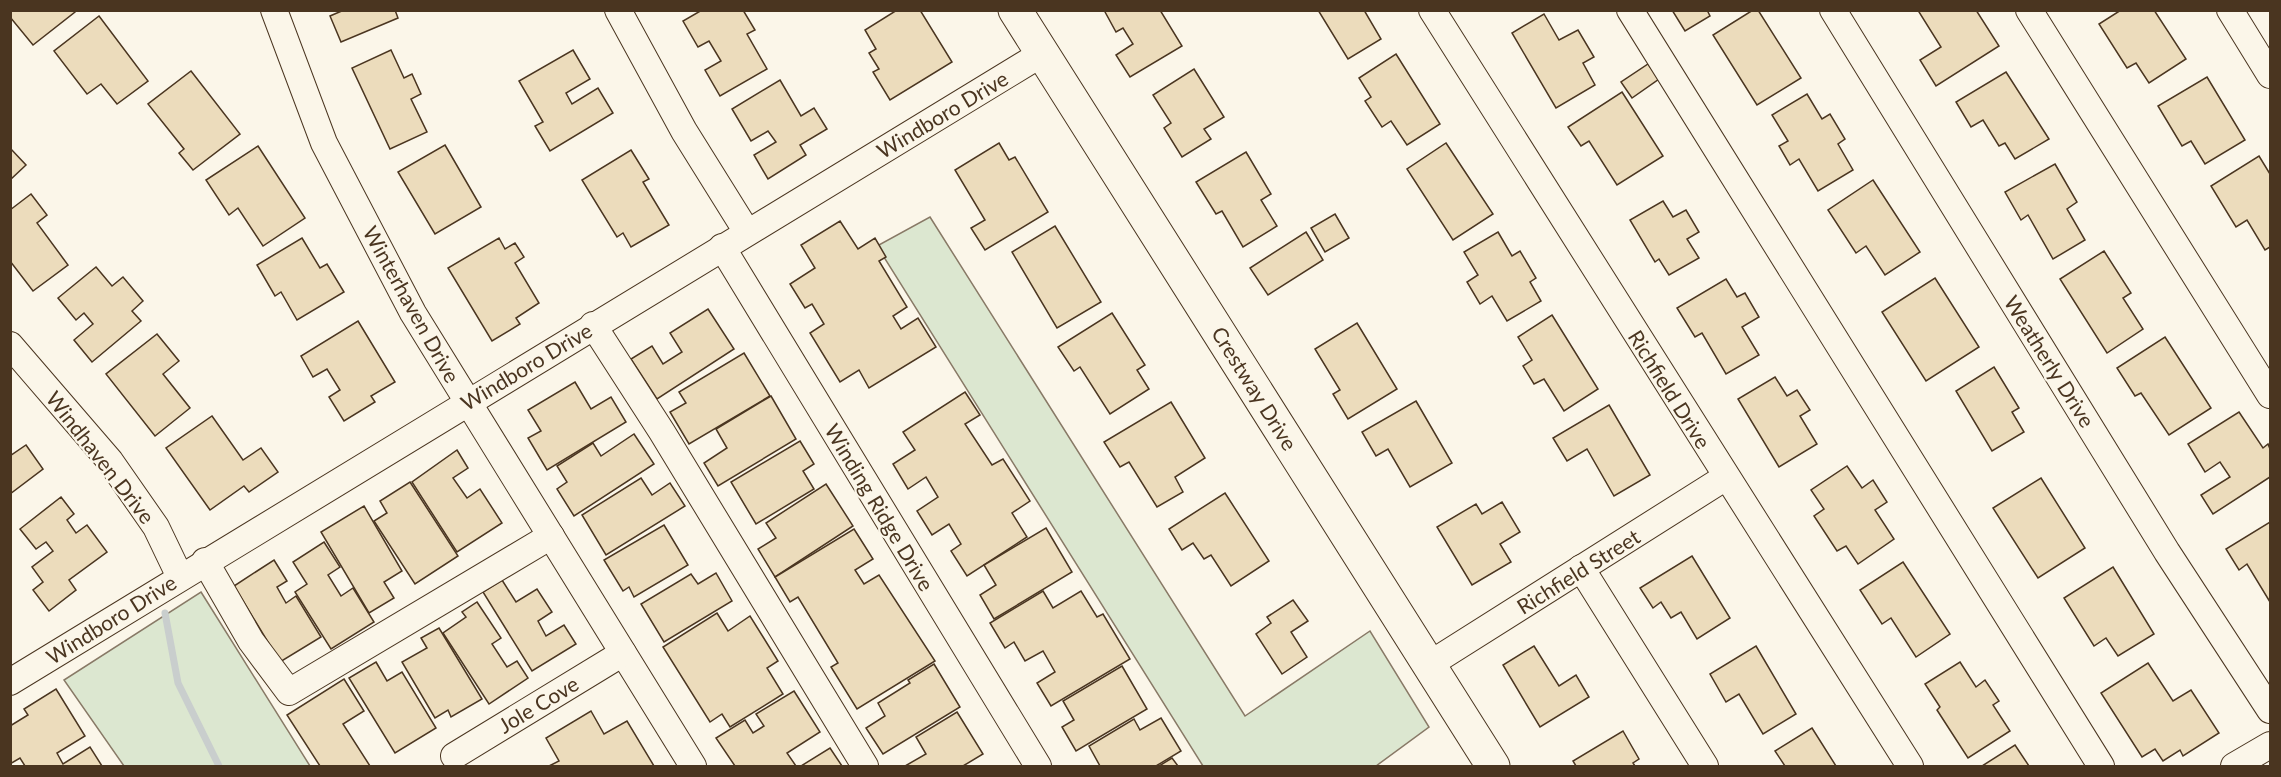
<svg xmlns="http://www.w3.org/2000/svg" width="2281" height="777" viewBox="0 0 2281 777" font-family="Lato,sans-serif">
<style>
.green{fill:#dce7d0;stroke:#887966;stroke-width:1.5}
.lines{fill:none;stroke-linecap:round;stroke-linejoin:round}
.stream{stroke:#c9cecd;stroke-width:7}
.building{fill:#ecdcbc;stroke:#4a3520;stroke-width:1.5}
.minor-casing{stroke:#4a3520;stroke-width:28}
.major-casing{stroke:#4a3520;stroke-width:35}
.minor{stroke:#fbf6e9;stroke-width:26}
.major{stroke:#fbf6e9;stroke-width:33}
.labels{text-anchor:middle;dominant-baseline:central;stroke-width:4.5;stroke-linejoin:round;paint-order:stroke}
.street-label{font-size:21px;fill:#4a3520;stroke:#fbf6e9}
</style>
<rect width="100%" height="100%" fill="#fbf6e9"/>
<!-- green -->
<g class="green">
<polygon points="930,217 1245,716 1370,631 1429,727 1376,766 1203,766 877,246"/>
<polygon points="201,592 310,766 124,766 64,680"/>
</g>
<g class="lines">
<!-- stream -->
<polyline class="stream" points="165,613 178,683 219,766"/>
</g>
<!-- building -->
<g class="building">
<polygon points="10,10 74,10 75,12 33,45 10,17"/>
<polygon points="344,10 395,10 398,18 341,42 330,16"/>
<polygon points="702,10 743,10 755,30 747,34 767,69 720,96 705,70 721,61 709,41 698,47 683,21"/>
<polygon points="897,10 920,10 952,62 890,100 873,72 879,69 869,53 876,49 865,30"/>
<polygon points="1104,10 1160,10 1182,46 1130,77 1116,55 1133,44 1123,28 1116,32"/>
<polygon points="1318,10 1364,10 1381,39 1348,59"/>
<polygon points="1672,10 1707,10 1710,16 1685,31"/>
<polygon points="1753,10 1758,10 1801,78 1757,105 1713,35"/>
<polygon points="1922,10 1976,10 1999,46 1936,86 1920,60 1941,47 1919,12"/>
<polygon points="2121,10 2154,10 2186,59 2149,83 2136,63 2127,68 2099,24"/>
<polygon points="1544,14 1559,40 1578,30 1594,57 1583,63 1595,85 1556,108 1512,33"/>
<polygon points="99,16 148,81 117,104 101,84 87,94 54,51"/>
<polygon points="391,50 404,78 412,74 421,94 411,99 427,132 390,149 352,68"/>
<polygon points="573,50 590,79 566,93 572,104 598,88 613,113 550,151 535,126 543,122 519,81"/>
<polygon points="1396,54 1440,124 1407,145 1391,121 1382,127 1365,101 1371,97 1359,78"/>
<polygon points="1648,64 1659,79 1632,98 1621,82"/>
<polygon points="1194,69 1224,117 1204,129 1211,139 1182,157 1164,128 1171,123 1153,95"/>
<polygon points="191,71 240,134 193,170 179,153 184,149 148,104"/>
<polygon points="2006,72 2049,139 2015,159 2005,143 1999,146 1983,120 1971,127 1956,102"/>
<polygon points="2207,77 2245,140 2205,164 2191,141 2182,146 2158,106"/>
<polygon points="780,80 801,116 814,108 827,129 800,145 806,155 768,179 754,155 776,142 768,131 751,141 732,109"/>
<polygon points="1622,92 1663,156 1617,185 1589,141 1581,146 1568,127"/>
<polygon points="1807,94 1822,119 1830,114 1845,139 1838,144 1853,170 1818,191 1799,159 1790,165 1779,146 1788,141 1772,115"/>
<polygon points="999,143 1009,160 1015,157 1048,212 985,250 971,228 985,220 955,170"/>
<polygon points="1446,143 1493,214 1453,240 1407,169"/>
<polygon points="445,145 481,207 435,234 398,172"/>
<polygon points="258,146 305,218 263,246 238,208 229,215 206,180"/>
<polygon points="10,148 26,165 10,180"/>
<polygon points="631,150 649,179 643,182 669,225 631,247 623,233 617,237 582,180"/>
<polygon points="1246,152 1271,194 1261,200 1277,226 1243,247 1222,211 1216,214 1196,182"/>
<polygon points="2259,156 2270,174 2270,247 2265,250 2247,220 2236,227 2211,186"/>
<polygon points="2055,164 2077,202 2067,209 2085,240 2053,259 2028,215 2021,220 2005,192"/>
<polygon points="1873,180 1920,252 1885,275 1866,246 1856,253 1828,210"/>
<polygon points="31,194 47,215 37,223 68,265 33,291 10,261 10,210"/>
<polygon points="1663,201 1673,217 1686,210 1699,232 1687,239 1699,258 1669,275 1659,259 1655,262 1630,220"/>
<polygon points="1335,214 1349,238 1325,252 1311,228"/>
<polygon points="840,221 858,249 875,238 886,257 879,261 907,307 893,316 901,329 918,318 936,347 869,388 859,370 840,382 810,333 824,324 812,304 805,308 790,284 815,268 801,245"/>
<polygon points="1055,226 1101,302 1057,328 1012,252"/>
<polygon points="1306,232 1323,260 1268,295 1250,268"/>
<polygon points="1498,232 1512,256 1520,251 1536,278 1530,282 1541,301 1507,321 1492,296 1480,304 1467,282 1478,275 1464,252"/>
<polygon points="302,238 320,268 327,264 344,292 297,320 281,292 275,296 257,265"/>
<polygon points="499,238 505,249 515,243 524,257 515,263 539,303 516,318 520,324 492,341 448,268"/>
<polygon points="2104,251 2131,293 2123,298 2143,329 2107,353 2060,279"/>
<polygon points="96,267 112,286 123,277 143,301 132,311 141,321 92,362 74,340 93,324 84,313 76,320 58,298"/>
<polygon points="1935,278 1979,347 1926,381 1882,312"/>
<polygon points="1726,279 1737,297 1745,293 1759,317 1742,327 1759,355 1726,374 1702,333 1695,337 1677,308"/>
<polygon points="708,309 734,349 657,399 631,359 652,346 663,364 682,352 670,333"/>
<polygon points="1112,313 1145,365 1137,370 1149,389 1110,414 1080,367 1074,371 1058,347"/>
<polygon points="1552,315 1598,389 1564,411 1544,379 1534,384 1523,366 1532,360 1518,337"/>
<polygon points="358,321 395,382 371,396 375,402 344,421 329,397 340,390 327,369 313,377 301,356"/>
<polygon points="1357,323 1397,389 1348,419 1333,394 1340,390 1315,349"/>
<polygon points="157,334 179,361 163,374 190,408 155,436 106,374"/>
<polygon points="2165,337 2211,408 2169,435 2141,393 2135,396 2117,368"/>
<polygon points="744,353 770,396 689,444 670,412 686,403 679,392"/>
<polygon points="1994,367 2019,408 2012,412 2024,432 1992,451 1956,391"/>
<polygon points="1775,377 1787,396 1797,390 1810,410 1800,416 1817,444 1779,467 1738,399"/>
<polygon points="575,382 591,409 611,397 626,422 547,470 528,438 541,431 528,410"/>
<polygon points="965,392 980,415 965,424 992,465 1003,459 1030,501 1012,513 1027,537 967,576 951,551 961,544 949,524 932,535 917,511 938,497 926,477 908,489 893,464 915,450 903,432"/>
<polygon points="771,396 796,439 718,486 704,463 727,448 716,429"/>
<polygon points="1416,401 1452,463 1410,487 1388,449 1376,456 1362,432"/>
<polygon points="1171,402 1205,458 1175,477 1183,492 1157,507 1129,462 1120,467 1104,442"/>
<polygon points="1609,405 1650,475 1614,496 1587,449 1567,461 1553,438"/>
<polygon points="2239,412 2263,448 2268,444 2270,449 2270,477 2213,514 2201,495 2230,477 2220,462 2205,472 2188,444"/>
<polygon points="212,416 243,460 261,448 278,472 249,492 244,486 210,510 166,448"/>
<polygon points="634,434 654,464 574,516 557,489 567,482 557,466 593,443 601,456"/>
<polygon points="800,441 814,464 803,471 814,489 756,524 731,482"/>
<polygon points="26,445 43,469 10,494 10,456"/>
<polygon points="457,450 468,468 453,478 467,498 480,489 502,523 457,552 412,482"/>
<polygon points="1847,466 1862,488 1873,480 1887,502 1875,510 1894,539 1858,564 1846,546 1837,551 1814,516 1824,509 1811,490"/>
<polygon points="641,478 652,495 670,483 685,506 606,555 582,515"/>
<polygon points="2041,478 2085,548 2038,578 1993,508"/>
<polygon points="410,482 458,556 415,584 374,521 387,513 380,501"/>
<polygon points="826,484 853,526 775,577 758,549 776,538 766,523"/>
<polygon points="1225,493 1269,561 1231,586 1211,555 1204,559 1193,543 1182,550 1169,529"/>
<polygon points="61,497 74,514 67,520 76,533 87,525 107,552 69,580 76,590 49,611 33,590 43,582 32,567 53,551 46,542 36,549 20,529"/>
<polygon points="1502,502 1520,532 1500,544 1511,562 1472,585 1437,527 1476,504 1482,514"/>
<polygon points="364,506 402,571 384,582 394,598 369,613 321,532"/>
<polygon points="2270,522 2270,602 2247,564 2239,570 2226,549"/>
<polygon points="664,525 688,565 634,597 629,587 623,591 604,560"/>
<polygon points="1046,528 1072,572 994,619 980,595 996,585 984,565"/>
<polygon points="854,529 873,559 855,570 864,584 879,575 935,661 857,709 831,667 838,663 798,597 790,602 775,577"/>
<polygon points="324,542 340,567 328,575 341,596 353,588 374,622 331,649 295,592 307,584 293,562"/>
<polygon points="1692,556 1730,618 1697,639 1681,612 1671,618 1661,602 1653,608 1640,588"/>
<polygon points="274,560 287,581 277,587 286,603 296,596 321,637 280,662 234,586"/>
<polygon points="1903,562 1950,634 1916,657 1891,618 1882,624 1860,590"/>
<polygon points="2113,567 2154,634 2118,656 2106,638 2094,646 2064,598"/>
<polygon points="716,573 732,601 664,642 641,604 691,574 698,584"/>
<polygon points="502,580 516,602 537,589 552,612 538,621 546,636 564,625 576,644 532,671 483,592"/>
<polygon points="1043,591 1053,608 1081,591 1097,617 1103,614 1130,659 1051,706 1037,683 1055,672 1043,651 1025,661 1014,642 1005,648 990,623"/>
<polygon points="1293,600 1308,621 1291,632 1307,657 1282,674 1256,634 1271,623 1267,617"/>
<polygon points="477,602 501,638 492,644 507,667 517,661 528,678 489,704 443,633 466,617 462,612"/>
<polygon points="717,613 728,631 750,616 778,661 767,668 783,694 730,727 722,714 710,722 663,647"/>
<polygon points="439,628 482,699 451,717 448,710 435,718 402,662 427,648 421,638"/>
<polygon points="1534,646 1559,686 1576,675 1589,697 1540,727 1503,665"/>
<polygon points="1756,646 1796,714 1763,734 1739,694 1726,702 1710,674"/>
<polygon points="376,662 387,681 402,672 436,728 395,753 349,678"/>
<polygon points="1960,662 1976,687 1985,680 1999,701 1993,705 2010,731 1968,758 1937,710 1940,707 1925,684"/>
<polygon points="2148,663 2173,701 2191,690 2219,733 2183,756 2180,750 2163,761 2155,749 2142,757 2101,693"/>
<polygon points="934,664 960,707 883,754 866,728 885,716 878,703 910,683 908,680"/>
<polygon points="1122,666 1147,709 1076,751 1062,727 1074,720 1063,701"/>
<polygon points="344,679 364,711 343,724 370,766 320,766 287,715"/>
<polygon points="56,689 85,736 57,753 63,764 90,747 102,766 25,766 20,758 10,764 10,726 28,715 24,709"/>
<polygon points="794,691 820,732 787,753 796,766 735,766 716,738 745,720 753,733 764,726 756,714"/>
<polygon points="591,711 604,734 627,721 654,766 549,766 559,761 546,738"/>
<polygon points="957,712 983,754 963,766 905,766 926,754 916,737"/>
<polygon points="1161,718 1181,751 1156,766 1100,766 1089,746 1134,719 1140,730"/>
<polygon points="1812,728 1836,766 1785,766 1775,751"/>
<polygon points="1623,731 1639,759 1633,763 1635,766 1576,766 1573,761"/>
<polygon points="2015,745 2029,766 1982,766"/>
<polygon points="830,748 842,766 801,766"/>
<polygon points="1172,758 1178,766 1159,766"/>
</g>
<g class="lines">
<defs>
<g id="minor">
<polyline points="274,10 324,143 413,313 693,766"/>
<polyline points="618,10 684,131 747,232"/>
<polyline points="1432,10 1910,766"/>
<polyline points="1630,10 2101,766"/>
<polyline points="1833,10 2167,552 2270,710"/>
<polyline points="2029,10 2270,395"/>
<polyline points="2230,10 2270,75"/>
<polyline points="722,247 1038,766"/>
<polyline points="593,325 662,432 865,766"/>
<polyline points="10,345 110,461 156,527 180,577"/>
<polyline points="205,561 251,641 289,692 551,536"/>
<polyline points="1581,568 1705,766"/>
<polyline points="1430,664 1726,477"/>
<polyline points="10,682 1043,53"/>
<polyline points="454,756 623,653"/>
<polyline points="2234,766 2270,745"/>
</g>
<polyline id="major" points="1015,10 1493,766"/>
</defs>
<!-- minor casing -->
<use href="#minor" class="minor-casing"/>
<!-- major casing -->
<use href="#major" class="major-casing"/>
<!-- minor -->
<use href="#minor" class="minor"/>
<!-- major -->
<use href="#major" class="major"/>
</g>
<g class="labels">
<!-- street labels -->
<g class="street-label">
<text transform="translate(942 114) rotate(-31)">Windboro Drive</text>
<text transform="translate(412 304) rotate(61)">Winterhaven Drive</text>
<text transform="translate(2050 361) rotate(58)">Weatherly Drive</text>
<text transform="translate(526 366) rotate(-31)">Windboro Drive</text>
<text transform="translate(1255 388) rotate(58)">Crestway Drive</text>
<text transform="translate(1670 389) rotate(58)">Richfield Drive</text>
<text transform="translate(101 457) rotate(52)">Windhaven Drive</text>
<text transform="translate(880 507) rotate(59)">Winding Ridge Drive</text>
<text transform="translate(1578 571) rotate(-32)">Richfield Street</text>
<text transform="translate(111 619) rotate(-32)">Windboro Drive</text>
<text transform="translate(538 704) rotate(-31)">Jole Cove</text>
</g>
</g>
<!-- border -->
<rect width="2281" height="777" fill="none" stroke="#4a3520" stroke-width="24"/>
</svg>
